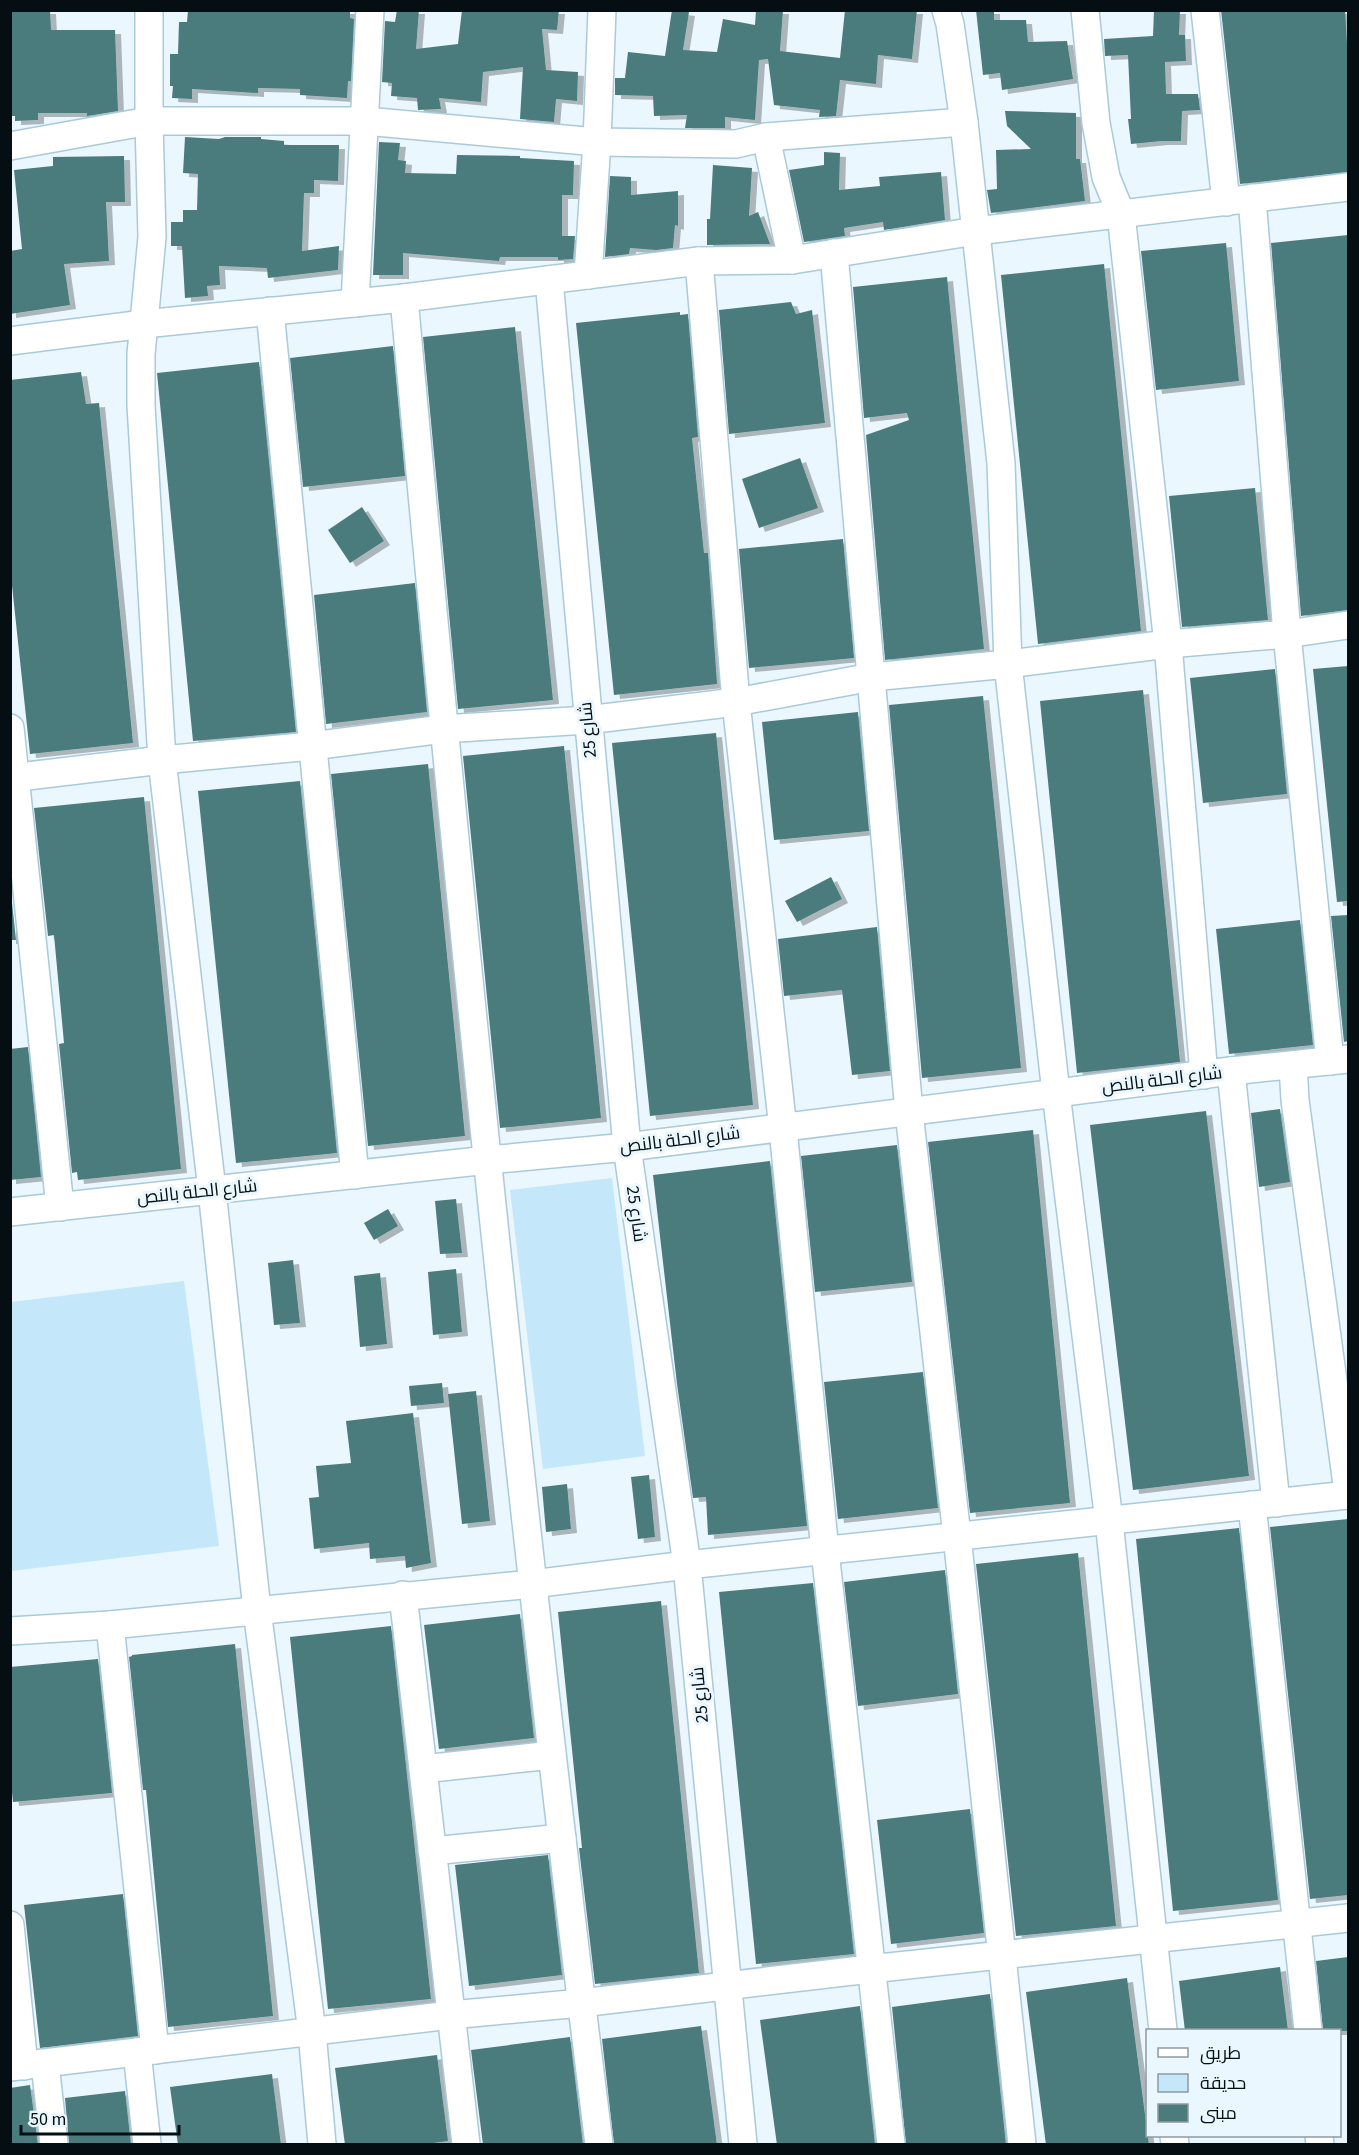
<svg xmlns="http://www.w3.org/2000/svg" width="1359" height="2155" viewBox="0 0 1359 2155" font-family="'Source Sans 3',Cairo,sans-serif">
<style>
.green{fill:#c4e8f9}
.building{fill:#4b7b7d;filter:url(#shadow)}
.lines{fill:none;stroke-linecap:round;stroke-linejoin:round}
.minor-casing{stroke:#aacad9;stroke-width:30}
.minor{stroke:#fff;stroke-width:27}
.labels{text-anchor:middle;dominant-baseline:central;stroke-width:6;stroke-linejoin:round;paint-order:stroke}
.street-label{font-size:18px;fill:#040e13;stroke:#eaf7fe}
</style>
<defs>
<filter id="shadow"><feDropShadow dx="6" dy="4" stdDeviation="0" flood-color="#0004"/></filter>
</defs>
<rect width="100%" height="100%" fill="#eaf7fe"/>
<!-- green -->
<g class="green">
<polygon points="612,1178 645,1456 543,1469 510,1190"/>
<polygon points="184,1281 219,1546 11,1571 11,1302"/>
</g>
<!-- building -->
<g class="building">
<polygon points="10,10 50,10 51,30 115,30 118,111 87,116 87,113 38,113 38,120 15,121 15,116 10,116"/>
<polygon points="188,10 350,10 350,18 354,19 351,81 348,81 347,98 300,95 300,89 258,88 258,93 192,89 192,99 172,98 173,86 170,86 170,54 178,54 179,22 187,22"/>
<polygon points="397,10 419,10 416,49 458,44 462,10 559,10 557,30 542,29 546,70 578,72 577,101 556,99 554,122 520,119 523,67 483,72 481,102 439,98 441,109 418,110 417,98 391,96 392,83 382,82 385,21 395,22"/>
<polygon points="672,10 689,12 683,50 717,52 723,19 755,25 756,10 783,10 780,51 840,58 845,10 917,10 912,59 878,55 876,84 840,80 836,116 819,117 820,110 774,105 768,59 759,60 755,120 725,117 725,128 685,128 687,115 654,116 653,96 615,95 615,78 625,78 628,52 665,56"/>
<polygon points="976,10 994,10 994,20 1026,20 1028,42 1067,41 1073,79 1002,90 1000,73 983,75"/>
<polygon points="1154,10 1180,10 1179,35 1185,35 1186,61 1165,62 1166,94 1198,94 1200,110 1182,111 1181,141 1162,141 1131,144 1128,119 1131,119 1128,55 1105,56 1104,39 1153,36"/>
<polygon points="1221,10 1345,10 1348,60 1348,172 1240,184"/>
<polygon points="1005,111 1076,113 1076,159 1080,159 1085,201 991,213 987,190 997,189 996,150 1031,149 1007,126"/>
<polygon points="185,137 219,139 225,137 261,137 261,139 284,141 284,145 339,145 338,181 314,180 314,193 304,193 302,251 339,246 338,270 268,278 267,268 219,266 220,285 207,286 208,296 185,298 182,246 171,246 171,222 183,222 183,210 197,210 198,174 183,173"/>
<polygon points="379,142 400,143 398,160 406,161 405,173 456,174 457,155 520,156 520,158 574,161 573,195 562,195 562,236 575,236 573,259 558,260 558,257 500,257 499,261 403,253 403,275 373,275"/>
<polygon points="824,152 840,153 839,190 880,186 879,177 941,172 945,220 884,230 883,222 844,228 845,236 804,242 789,170 824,165"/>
<polygon points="124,156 125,202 106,202 109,261 64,264 70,305 10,314 10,251 22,249 14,170 53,166 53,157"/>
<polygon points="713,165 752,168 749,216 758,212 770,244 707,245 707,219 710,219"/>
<polygon points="610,176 631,177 631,195 678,191 678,226 675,225 673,248 656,250 630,248 629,254 605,257"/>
<polygon points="1348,235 1348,610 1301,616 1271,243"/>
<polygon points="1226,243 1239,381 1156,390 1141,251"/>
<polygon points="1104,264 1141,631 1038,644 1001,275"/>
<polygon points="947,277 984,649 885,660 866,435 909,420 907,413 864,418 853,287"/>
<polygon points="791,302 796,314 812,310 825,423 729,434 719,310"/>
<polygon points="680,312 680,315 688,314 698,437 692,438 704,553 708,553 717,684 614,695 576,323"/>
<polygon points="515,327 553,700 458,709 423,337"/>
<polygon points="393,346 405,476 303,487 290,358"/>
<polygon points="259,362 296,732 193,741 157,373"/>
<polygon points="81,372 86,404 99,403 133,743 30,754 10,567 10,380"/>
<polygon points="800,458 818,508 759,528 742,479"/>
<polygon points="1255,488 1268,620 1182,627 1169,496"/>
<polygon points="362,507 384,541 350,563 328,530"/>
<polygon points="843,539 854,658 749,668 739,549"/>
<polygon points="415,583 427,712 326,724 314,595"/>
<polygon points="1348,666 1348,901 1337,902 1313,669"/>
<polygon points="1275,669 1287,794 1203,803 1190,678"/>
<polygon points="1143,690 1180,1062 1077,1073 1040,701"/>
<polygon points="983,696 1021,1068 922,1078 889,705"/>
<polygon points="858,712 869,831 774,840 762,722"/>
<polygon points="716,733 753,1105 650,1116 612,743"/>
<polygon points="564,746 601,1118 500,1128 463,756"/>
<polygon points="428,764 465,1136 368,1146 331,774"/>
<polygon points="300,781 337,1153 236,1163 198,791"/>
<polygon points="144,797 181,1169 78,1180 77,1172 72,1173 59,1044 64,1043 54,935 48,936 34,808"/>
<polygon points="831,877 842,899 797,922 785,901"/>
<polygon points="10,884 16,940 10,940"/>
<polygon points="1348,915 1348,1041 1344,1042 1331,916"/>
<polygon points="1300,920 1313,1045 1229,1054 1216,929"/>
<polygon points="877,927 890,1071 852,1075 842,990 784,996 778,939"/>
<polygon points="28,1047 41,1177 10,1180 10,1049"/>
<polygon points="1280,1109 1290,1182 1259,1187 1251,1113"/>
<polygon points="1206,1111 1249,1476 1133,1490 1090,1125"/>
<polygon points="1033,1130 1070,1503 970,1513 928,1142"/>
<polygon points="897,1145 912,1282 815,1292 801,1156"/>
<polygon points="770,1161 807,1526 708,1535 706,1497 693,1498 677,1384 653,1175"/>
<polygon points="456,1199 462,1253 440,1254 435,1201"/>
<polygon points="388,1209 398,1226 374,1240 364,1223"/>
<polygon points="293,1260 300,1323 274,1325 268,1263"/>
<polygon points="456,1269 462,1332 433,1335 428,1272"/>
<polygon points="380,1273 387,1344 360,1347 354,1276"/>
<polygon points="923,1372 938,1508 838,1519 824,1382"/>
<polygon points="442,1383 444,1403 411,1406 409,1386"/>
<polygon points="476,1391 490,1521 462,1524 448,1394"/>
<polygon points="413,1413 431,1563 406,1568 405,1556 370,1559 369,1543 314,1549 309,1498 319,1497 316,1466 351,1463 346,1421"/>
<polygon points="649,1475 655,1537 638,1539 631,1477"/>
<polygon points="567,1484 571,1529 546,1532 542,1487"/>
<polygon points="1348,1519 1348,1895 1310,1899 1270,1527"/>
<polygon points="1239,1528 1278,1900 1173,1911 1136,1539"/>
<polygon points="1078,1553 1116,1926 1016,1936 976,1564"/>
<polygon points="945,1570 958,1694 858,1706 844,1582"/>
<polygon points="813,1583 854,1954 756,1964 719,1592"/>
<polygon points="661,1601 699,1973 595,1984 579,1848 582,1848 558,1612"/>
<polygon points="520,1614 534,1738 439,1749 424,1625"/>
<polygon points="391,1626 431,1999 328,2009 290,1637"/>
<polygon points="235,1644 273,2016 168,2027 146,1790 143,1790 129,1657 132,1656 132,1655"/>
<polygon points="98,1659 112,1793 13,1802 10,1772 10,1667"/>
<polygon points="970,1809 984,1933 891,1944 877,1820"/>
<polygon points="548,1855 562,1975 469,1986 455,1865"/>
<polygon points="123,1894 138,2036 40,2048 24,1905"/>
<polygon points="1348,1957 1348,2031 1323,2031 1316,1961"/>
<polygon points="1280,1967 1288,2031 1185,2031 1179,1981"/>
<polygon points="1127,1978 1149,2145 1046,2145 1026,1992"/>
<polygon points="990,1994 1006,2145 906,2145 892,2007"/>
<polygon points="860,2006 875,2145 777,2145 760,2020"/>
<polygon points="701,2026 717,2145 614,2145 602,2039"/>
<polygon points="570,2037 583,2145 483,2145 471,2050"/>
<polygon points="437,2055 448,2141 419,2145 345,2145 335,2068"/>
<polygon points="272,2074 281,2145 178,2145 170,2087"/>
<polygon points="30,2085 38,2145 10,2145 10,2088"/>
<polygon points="125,2091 131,2145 69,2145 65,2098"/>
</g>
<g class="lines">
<defs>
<g id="minor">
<polyline points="149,10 149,121 152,237 141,354 141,405 162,760 212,1190 257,1610 312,2032 322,2144"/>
<polyline points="946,10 950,24 964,122 1001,463 1008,664 1056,1093 1109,1521 1163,2030"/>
<polyline points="1085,10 1096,123 1106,177 1121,214 1168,644 1204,1075"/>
<polyline points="1205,10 1226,202"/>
<polyline points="766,137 792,260"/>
<polyline points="10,146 149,121 365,121 597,142 736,144 766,137 964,122"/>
<polyline points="1252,198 1287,634 1330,1061"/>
<polyline points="834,253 909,1112 957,1536 1022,2144"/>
<polyline points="699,261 736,702 783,1129 825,1551 891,2144"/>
<polyline points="588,275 597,142 602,10"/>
<polyline points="549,280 627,1147 687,1565 743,2144"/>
<path d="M404 298C460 915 522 1530 599 2144"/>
<polyline points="355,303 370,10"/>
<polyline points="270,311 355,1175"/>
<polyline points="10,341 144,324 404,298 699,261 792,260 976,231 1348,187"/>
<polyline points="10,728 60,1207"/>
<polyline points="10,778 162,760 312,746 443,729 587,720 736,702 872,677 1008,664 1168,644 1287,634 1348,625"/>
<polyline points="1293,1065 1295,1100 1348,1492"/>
<polyline points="1231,1071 1276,1503"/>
<polyline points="10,1212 488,1160 627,1147 1231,1071 1348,1059"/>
<polyline points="1252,1505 1308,2030"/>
<polyline points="403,1595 466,2144"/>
<polyline points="110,1625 155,2050"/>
<polyline points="10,1631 110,1625 532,1584 687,1565 1348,1495"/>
<polyline points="423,1769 552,1755"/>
<polyline points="432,1851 562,1838"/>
<polyline points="10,1925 24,2066"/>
<polyline points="137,2052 147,2144"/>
<polyline points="45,2064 54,2144"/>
<polyline points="10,2067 451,2015 581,2003 870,1969 1348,1918"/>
<polyline points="1174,2136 1175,2144"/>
<polyline points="1319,2136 1320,2144"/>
</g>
</defs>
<!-- minor casing -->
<use href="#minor" class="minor-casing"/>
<!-- minor -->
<use href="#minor" class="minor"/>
</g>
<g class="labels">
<!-- street labels -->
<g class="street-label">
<text transform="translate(588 730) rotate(-95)">شارع 25</text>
<text transform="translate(1162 1080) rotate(-7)">شارع الحلة بالنص</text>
<text transform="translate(680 1140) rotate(-7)">شارع الحلة بالنص</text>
<text transform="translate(197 1192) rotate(-6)">شارع الحلة بالنص</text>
<text transform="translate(636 1214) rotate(82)">شارع 25</text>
<text transform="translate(700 1695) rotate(-95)">شارع 25</text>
</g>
</g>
<!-- border -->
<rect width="1359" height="2155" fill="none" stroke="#040e13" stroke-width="24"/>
<!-- legend -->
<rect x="1146" y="2029" width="195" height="108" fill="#eaf7fe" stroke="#8e9aa0" stroke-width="1.5"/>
<rect x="1158" y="2048" width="30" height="9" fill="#ffffff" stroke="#8e9aa0" stroke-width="1.5"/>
<text x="1200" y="2059" font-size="18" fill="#040e13">طريق</text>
<rect x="1158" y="2074" width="30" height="18" fill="#c4e8f9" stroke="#8e9aa0" stroke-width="1.5"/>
<text x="1200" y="2089" font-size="18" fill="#040e13">حديقة</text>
<rect x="1158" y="2104" width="30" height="18" fill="#4b7b7d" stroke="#8e9aa0" stroke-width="1.5"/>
<text x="1200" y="2119" font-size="18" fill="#040e13">مبنى</text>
<!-- scale -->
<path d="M21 2125v9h158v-9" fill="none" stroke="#040e13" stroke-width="3"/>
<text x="30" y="2125" font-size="18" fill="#040e13" stroke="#eaf7fe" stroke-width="4.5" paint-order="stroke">50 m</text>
</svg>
